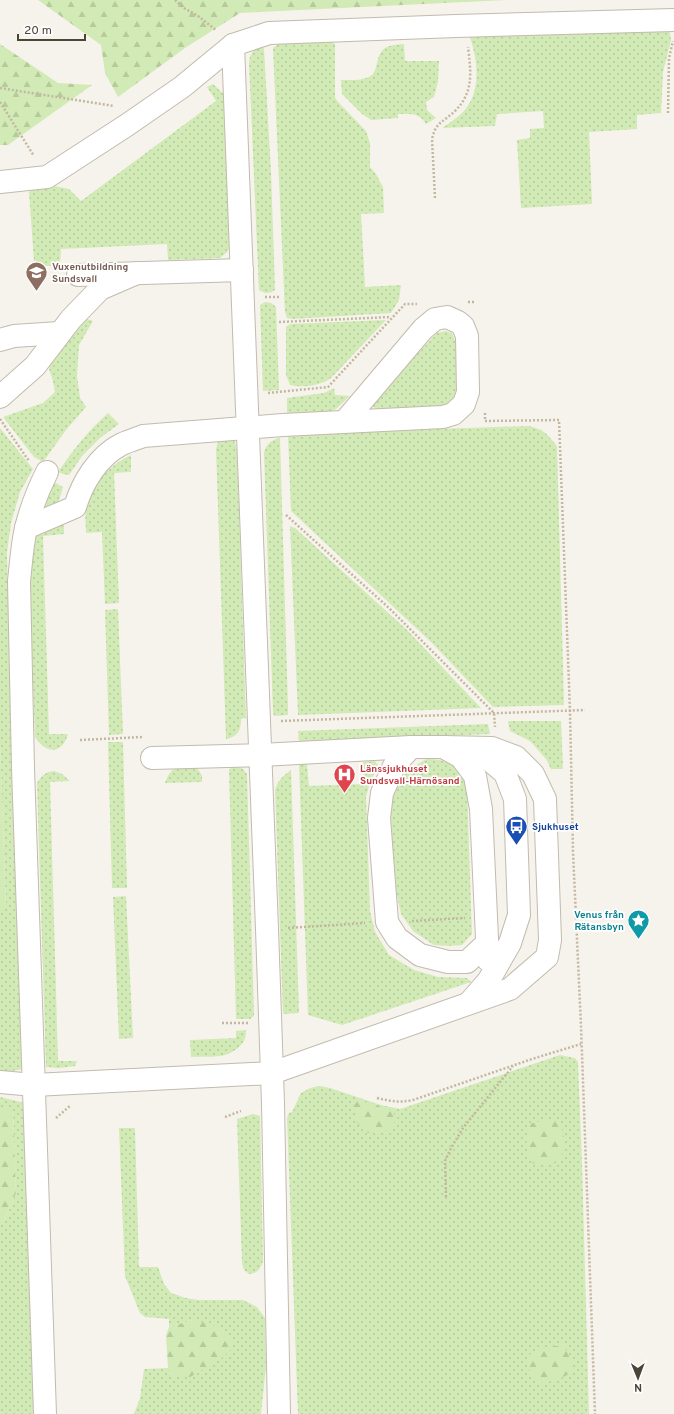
<svg xmlns="http://www.w3.org/2000/svg" width="674" height="1414" viewBox="0 0 674 1414" font-family="Overpass,sans-serif">
<style>
.grass{fill:url(#grass-dots)}
.forest{fill:url(#forest-firs)}
.pitch{fill:#d2eab5}
.lines{fill:none;stroke-linecap:round;stroke-linejoin:round}
.minor-casing{stroke:#c2bbae;stroke-width:24}
.path{stroke:#c4b79f;stroke-width:2.5;stroke-dasharray:2 2;stroke-linecap:butt}
.minor{stroke:#fff;stroke-width:22}
.labels{text-anchor:middle;dominant-baseline:central;stroke-width:3.5;stroke-linejoin:round;paint-order:stroke}
.education-label{font-size:10px;font-weight:bold;fill:#785e54;stroke:#fff;text-anchor:start}
.health-label{font-size:10px;font-weight:bold;fill:#be3a42;stroke:#fff;text-anchor:start}
.transit-label{font-size:10px;font-weight:bold;fill:#164399;stroke:#fff;text-anchor:start}
.culture-label{font-size:10px;font-weight:bold;fill:#0d838f;stroke:#fff;text-anchor:end}
</style>
<defs>
<pattern id="grass-dots" width="8" height="8" patternUnits="userSpaceOnUse"><rect width="8" height="8" fill="#d2eab5"/><path d="M2 2h.1M6 6h.1" fill="none" stroke="#b6ca9c" stroke-width="1.8" stroke-linecap="round"/></pattern>
<pattern id="forest-firs" width="22" height="20" patternUnits="userSpaceOnUse"><rect width="22" height="20" fill="#d2eab5"/><path d="M5 1l3.5 6h-7zM16 11l3.5 6h-7z" fill="#b6ca9c"/></pattern>
</defs>
<rect width="100%" height="100%" fill="#f6f3ec"/>
<!-- grass -->
<g class="grass">
<path d="M669 27 671 40 663 72 661 113 637 115V129L589 132 592 204 521 208 517 140 530 138V129L544 128 543 111 497 114 495 126 442 128C448 124 454 120 460 115 483 94 478 61 469 34Z"/>
<polygon points="330,40 335,44 335,98 339,103 366,131 370,143 370,167 376,174 383,187 384,213 361,214 365,287 401,285 399,300 391,313 292,319 287,318 285,312 273,48 281,42"/>
<path d="M404 44 405 61H439L438 82 434 97 426 102 427 110 436 118 426 124C419 112 410 114 398 114V118L371 120 362 114 342 94 341 80C351 80 364 81 372 75 375 72 376 67 377 63 381 46 388 45 404 44Z"/>
<path d="M262 45 264 49 271 172 275 290C269 294 265 294 259 290L249 63C250 53 253 50 262 45Z"/>
<polygon points="213,84 224,94 232,243 227,252 220,258 168,260 167,244 61,249 60,265 45,266 34,261 29,192 36,187 54,186 69,189 81,201 216,101 207,87"/>
<polygon points="265,302 271,303 276,307 279,390 263,391 260,305"/>
<polygon points="87,319 93,321 79,345 77,376 80,398 86,407 66,430 43,462 34,457 3,417 43,403 55,392 53,381 49,369 52,358"/>
<path d="M386 320 331 378C320 386 302 388 290 385L286 375V327L290 324Z"/>
<polygon points="445,331 452,333 456,343 458,387 454,397 445,405 433,407 378,410 372,406 378,396 437,333"/>
<polygon points="334,388 335,395 350,396 336,409 329,412 287,415 287,398 324,393"/>
<path d="M108 413 119 424 100 438 82 456 69 475 63 474 58 472C73 450 88 431 108 413Z"/>
<path d="M528 426C544 429 547 434 557 446L564 705 493 707 432 643 291 511 288 434Z"/>
<polygon points="0,428 33,469 20,492 11,523 7,553 9,642 28,1068 7,1072 0,1071 0,909 6,908 0,741"/>
<path d="M224 437H230L235 442 237 450 246 718 241 719C241 730 238 737 226 739L216 449 218 441Z"/>
<path d="M280 438 288 708V715L274 716 273 712 264 453C266 444 271 440 280 438Z"/>
<path d="M131 455V472L114 473 119 603 105 604 102 532 86 533C86 524 84 513 87 505 94 482 111 464 131 455Z"/>
<polygon points="52,481 63,487 57,507 37,517"/>
<path d="M64 521V534L43 536 49 734H68C62 755 46 754 35 737L29 578 31 538Z"/>
<polygon points="290,526 295,528 407,630 481,708 298,715"/>
<polygon points="118,609 123,734 109,735 105,610"/>
<polygon points="508,721 561,721 563,769 551,769 546,759 530,741 510,731"/>
<polygon points="488,724 490,734 299,742 298,731"/>
<polygon points="108,742 123,742 127,888 112,888"/>
<path d="M426 759C448 759 462 765 467 788L472 934 462 945 449 946 434 945 413 931 401 914 394 882 391 815 393 792 397 782 410 769Z"/>
<polygon points="375,761 379,767 371,779 366,797 370,911 375,932 389,955 414,970 438,977 467,978 471,982 342,1025 308,1015 299,764 307,764 309,786 364,784 363,762"/>
<path d="M191 766 198 769 202 776V782L165 783C171 767 176 767 191 766Z"/>
<polygon points="236,766 243,769 247,774 254,1016 250,1019 236,1019 229,769"/>
<path d="M291 770 299 1013 283 1014 275 790C278 780 283 776 291 770Z"/>
<path d="M54 771 62 774 70 781 50 782 58 1061H77L75 1066 59 1068 46 1067 37 783C42 775 45 772 54 771Z"/>
<polygon points="126,896 133,1038 119,1039 113,897"/>
<path d="M246 1030C246 1037 245 1040 241 1045 227 1060 210 1056 191 1057L190 1040 236 1038V1031Z"/>
<polygon points="560,1055 575,1058 578,1062 582,1163 589,1414 298,1414 287,1118 289,1113 292,1112 301,1093 310,1088 320,1086 330,1088 381,1105 400,1109"/>
<polygon points="0,1097 29,1104 37,1414 0,1414 0,1225 5,1219 16,1193 13,1109 0,1109"/>
<path d="M253 1114 260 1116 263 1261C260 1269 258 1273 249 1274L244 1270 242 1263 237 1119Z"/>
<polygon points="119,1128 135,1128 139,1267 158,1267 164,1284 171,1293 186,1298 198,1300 243,1300 257,1307 265,1318 266,1366 261,1414 134,1414 140,1398 144,1369 168,1368 175,1377 193,1320 169,1327 169,1319 145,1317 140,1313 125,1276"/>
</g>
<!-- forest -->
<g class="forest">
<polygon points="38,0 506,0 240,13 185,48 118,97 105,73 101,45"/>
<polygon points="0,44 58,83 92,85 8,145 0,145"/>
<polygon points="358,1100 392,1110 396,1119 391,1130 368,1133 358,1124 353,1107"/>
<polygon points="0,1109 13,1109 16,1193 5,1219 0,1225"/>
<path d="M555 1120 563 1131 565 1150 556 1163 534 1164C525 1154 525 1136 529 1124L541 1121Z"/>
<polygon points="193,1320 211,1324 228,1332 233,1348 218,1361 190,1377 175,1377 168,1368 166,1335 169,1327"/>
<path d="M563 1345 572 1359 573 1372 557 1380 540 1383C529 1377 529 1368 528 1356L538 1349Z"/>
</g>
<!-- pitch -->
<polygon class="pitch" points="0,741 6,909 0,909"/>
<g class="lines">
<defs>
<g id="minor">
<polyline points="233,45 267,929 273,1103 279,1414"/>
<polyline points="0,182 47,177 127,125 182,87 233,45 269,33 456,26 674,20"/>
<polyline points="78,275 242,270"/>
<polyline points="0,340 14,336 59,333"/>
<polyline points="0,397 35,366 71,319 100,289 137,273"/>
<path d="M26 528 75 507C82 483 98 456 122 444 129 441 136 439 143 436L283 425 443 417 453 414 464 404 468 392 467 336 463 326 458 322 447 317 435 319 423 329 345 421"/>
<polyline points="411,747 394,766 382,793 379,818 387,922 397,938 420,955 448,962 467,962 486,944"/>
<polyline points="443,747 461,757 475,776 481,809 488,960"/>
<polyline points="469,1003 489,980 510,943 519,915 515,799 505,773 486,757 472,749"/>
<polyline points="0,1082 34,1085 272,1073 510,989 547,957 550,940 545,799 533,774 516,757 492,748 443,747 411,747 261,755 152,758"/>
<path d="M45 1414 23 768 19 581C21 563 22 545 26 528 31 508 38 490 47 472"/>
</g>
</defs>
<!-- minor casing -->
<use href="#minor" class="minor-casing"/>
<!-- path -->
<g class="path">
<polyline points="175,0 184,8 198,16 216,30"/>
<polyline points="0,88 114,106"/>
<polyline points="0,102 34,156"/>
<polyline points="668,113 669,58 673,41"/>
<path d="M435 198 432 139C436 121 444 122 455 111 474 92 471 72 468 47"/>
<polyline points="265,297 279,297"/>
<polyline points="468,302 475,302"/>
<polyline points="279,322 391,317"/>
<polyline points="268,393 328,387 405,304 417,304"/>
<polyline points="485,413 485,421 559,420 570,711 573,852 581,1026 595,1414"/>
<polyline points="0,419 29,461"/>
<polyline points="286,515 389,608 494,713 495,727"/>
<polyline points="281,721 585,710"/>
<polyline points="80,740 143,737"/>
<polyline points="412,921 465,918"/>
<polyline points="288,928 365,923"/>
<polyline points="222,1023 248,1023"/>
<path d="M377 1098C390 1101 399 1103 413 1100L532 1059 581 1044"/>
<polyline points="225,1117 241,1111"/>
<polyline points="56,1118 71,1105"/>
<polyline points="446,1197 445,1161 450,1150 463,1128 513,1066"/>
</g>
<!-- minor -->
<use href="#minor" class="minor"/>
</g>
<!-- icons -->
<defs>
<symbol id="school-pin" viewBox="-11 -11 22 30"><path d="M0 17L-7.5 6A9.5 9.5 0 1 1 7.5 6Z" fill="#8d6e63" stroke="#fff"/><path d="M0-5L7-2L0 1L-7-2ZM-4 1L0 2.5L4 1V4Q0 6-4 4Z" fill="#fff"/></symbol>
<symbol id="hospital-pin" viewBox="-11 -11 22 30"><path d="M0 17L-7.5 6A9.5 9.5 0 1 1 7.5 6Z" fill="#e0444e" stroke="#fff"/><path d="M-5-5h3v3.5h4V-5h3V5h-3V1.5h-4V5h-3Z" fill="#fff"/></symbol>
<symbol id="bus-pin" viewBox="-11 -11 22 30"><path d="M0 17L-7.5 6A9.5 9.5 0 1 1 7.5 6Z" fill="#1a4fb4" stroke="#fff"/><path d="M-5-6H5V4H4V6H2V4H-2V6H-4V4H-5ZM-3.5-4V0h7V-4ZM-3.5 1.2v1.5H-2V1.2ZM2 1.2v1.5H3.5V1.2Z" fill="#fff"/></symbol>
<symbol id="sight-pin" viewBox="-11 -11 22 30"><path d="M0 17L-7.5 6A9.5 9.5 0 1 1 7.5 6Z" fill="#0f9aa8" stroke="#fff"/><path d="M0-6L1.8-2.2L6-1.7L2.9 1.2L3.7 5.4L0 3.3L-3.7 5.4L-2.9 1.2L-6-1.7L-1.8-2.2Z" fill="#fff"/></symbol>
</defs>
<g fill-rule="evenodd">
<use href="#school-pin" x="24" y="260" width="25" height="34"/>
<use href="#hospital-pin" x="332" y="762" width="25" height="34"/>
<use href="#bus-pin" x="504" y="814" width="25" height="34"/>
<use href="#sight-pin" x="626" y="908" width="25" height="34"/>
</g>
<g class="labels">
<!-- education labels -->
<g class="education-label">
<text x="52" y="267">Vuxenutbildning<tspan x="52" dy="12">Sundsvall</tspan></text>
</g>
<!-- health labels -->
<g class="health-label">
<text x="360" y="769">Länssjukhuset<tspan x="360" dy="12">Sundsvall-Härnösand</tspan></text>
</g>
<!-- transit labels -->
<g class="transit-label">
<text x="532" y="827">Sjukhuset</text>
</g>
<!-- culture labels -->
<g class="culture-label">
<text x="624" y="915">Venus från<tspan x="624" dy="12">Rätansbyn</tspan></text>
</g>
</g>
<!-- north arrow -->
<g transform="translate(638 1378) rotate(179)" stroke="#ffffff" stroke-width="3" paint-order="stroke">
<path d="M0-3L7 15L0 10L-7 15Z" fill="#4b4439"/>
<text y="-6" font-size="11" font-weight="bold" text-anchor="middle" fill="#4b4439">N</text>
</g>
<!-- scale -->
<path d="M18 34v6h67v-6" fill="none" stroke="#4b4439" stroke-width="2"/>
<text x="24" y="34" font-size="12" fill="#4b4439" stroke="#ffffff" stroke-width="3" paint-order="stroke">20 m</text>
</svg>
